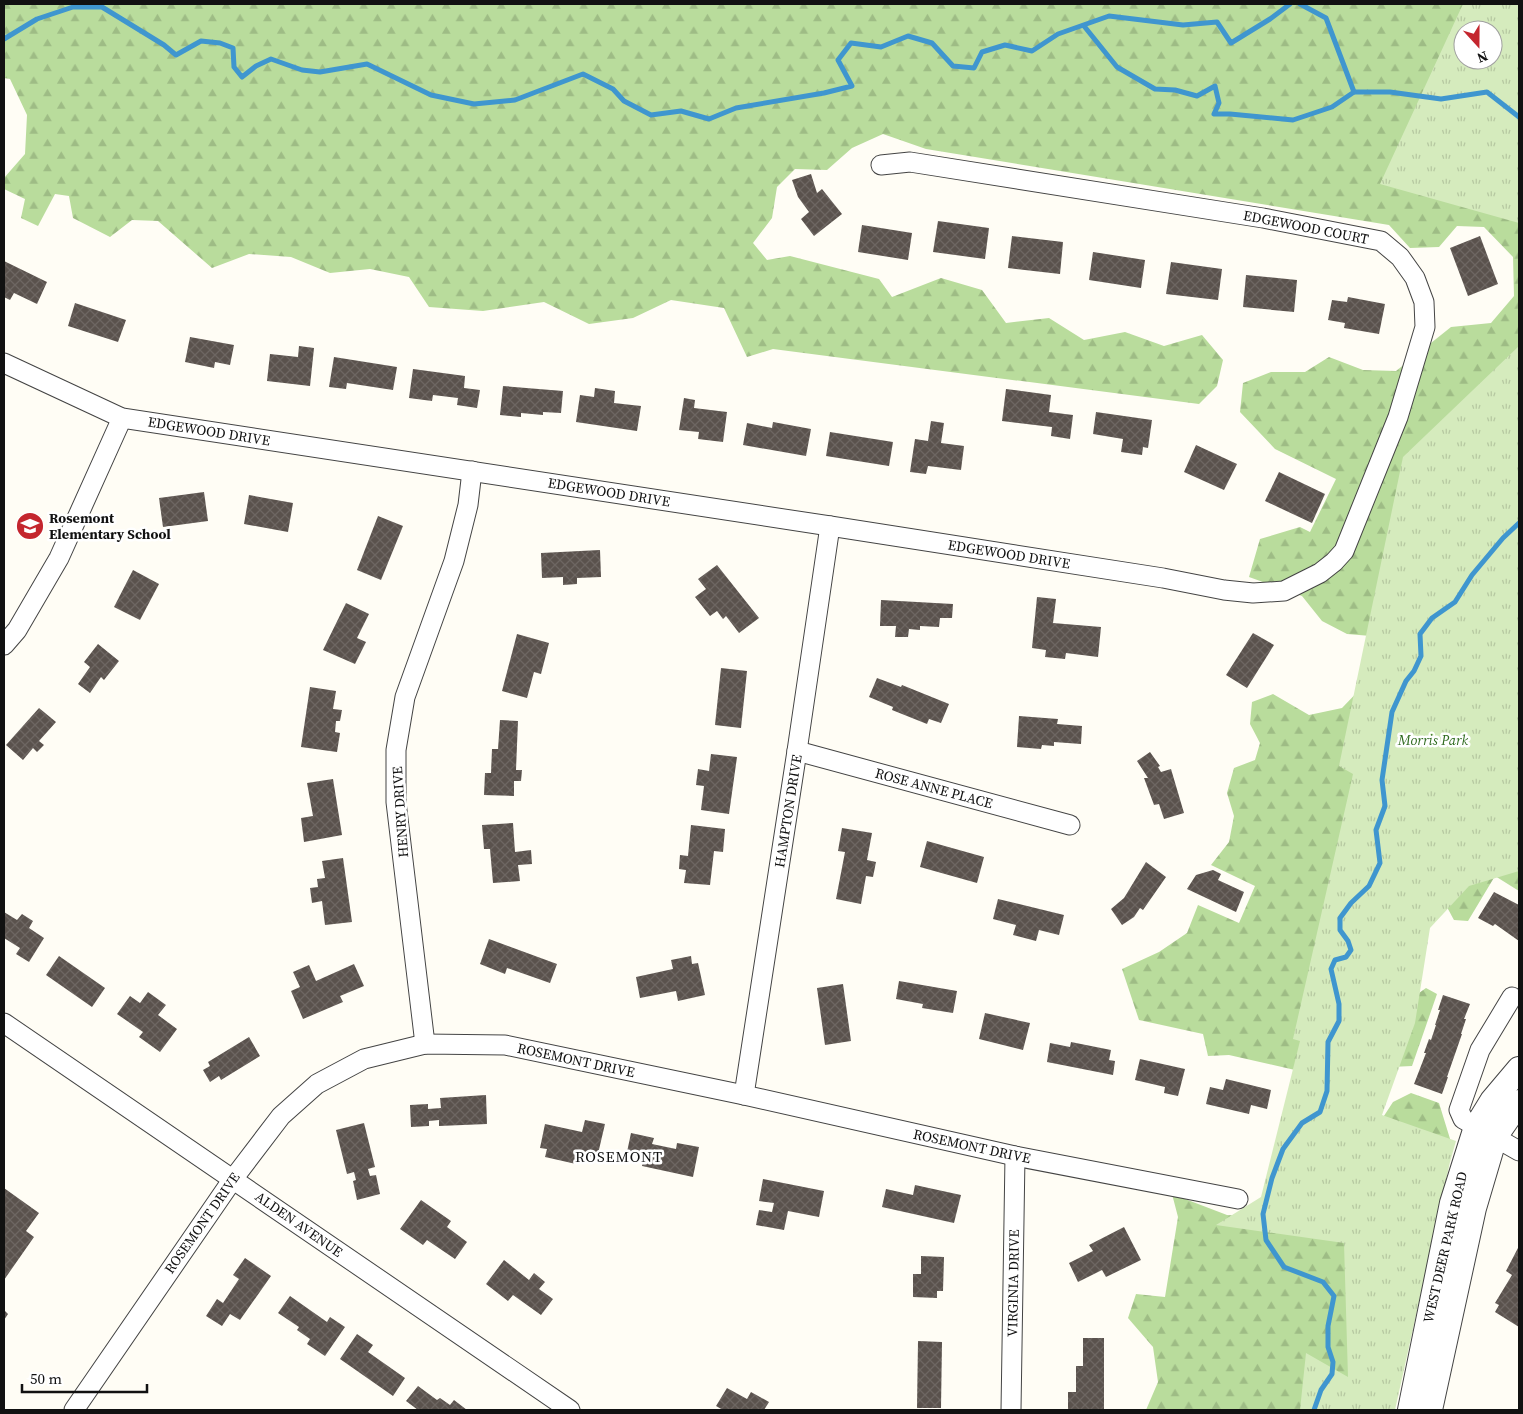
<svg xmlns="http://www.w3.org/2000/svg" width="1523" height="1414" viewBox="0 0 1523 1414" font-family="'Source Serif 4',serif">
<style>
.forest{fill:url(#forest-firs);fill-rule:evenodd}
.park{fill:url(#park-tufts);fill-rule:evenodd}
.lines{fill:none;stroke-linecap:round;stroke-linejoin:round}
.stream{stroke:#3f96cf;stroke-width:5}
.building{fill:url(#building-cross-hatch)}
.minor-casing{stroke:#444;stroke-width:21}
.tertiary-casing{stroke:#444;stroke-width:26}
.minor{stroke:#fff;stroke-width:19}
.tertiary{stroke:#fff;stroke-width:24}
.labels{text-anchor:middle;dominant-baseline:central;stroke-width:5;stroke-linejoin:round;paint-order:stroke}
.street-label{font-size:14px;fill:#111;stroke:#fff}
.poi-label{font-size:14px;font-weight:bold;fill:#111;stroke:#fff;text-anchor:start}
.park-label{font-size:14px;font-style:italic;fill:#2f6b1f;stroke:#fff}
.neighbourhood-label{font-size:15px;letter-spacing:1px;fill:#111;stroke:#fff}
</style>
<defs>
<pattern id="forest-firs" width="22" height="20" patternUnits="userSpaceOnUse" patternTransform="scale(1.25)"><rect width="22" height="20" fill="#b9dc9c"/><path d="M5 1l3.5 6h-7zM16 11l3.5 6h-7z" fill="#9ebc85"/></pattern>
<pattern id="park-tufts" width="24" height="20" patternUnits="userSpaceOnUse" patternTransform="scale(1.25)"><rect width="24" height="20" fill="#d5ebbd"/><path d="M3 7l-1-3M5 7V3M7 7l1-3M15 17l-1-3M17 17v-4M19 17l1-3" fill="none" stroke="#b6c8a1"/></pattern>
<pattern id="building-cross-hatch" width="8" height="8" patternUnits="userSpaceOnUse" patternTransform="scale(1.25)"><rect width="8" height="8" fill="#5a524d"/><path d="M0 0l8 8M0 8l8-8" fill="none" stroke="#6d6662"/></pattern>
</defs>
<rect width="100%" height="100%" fill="#fffdf5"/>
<!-- forest -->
<path class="forest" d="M4 4H1519V891L1495 876 1468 921 1454 920 1436 887 1409 1000 1426 988 1437 994 1412 1066 1391 1067 1380 1122 1393 1102 1411 1093 1439 1103 1451 1142 1393 1410H1146L1158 1382 1153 1347 1128 1318 1136 1294 1165 1297 1178 1217 1172 1194 1227 1215 1272 1218 1295 1070 1229 1055 1208 1056 1203 1034 1139 1020 1122 969 1159 952 1187 933 1198 905 1239 923 1255 886 1211 865 1229 842 1234 816 1227 793 1234 768 1255 760 1260 743 1250 724 1252 702 1273 694 1309 715 1342 708 1366 683 1371 636 1347 634 1322 621 1302 596 1249 577 1260 539 1300 527 1310 532 1336 479 1275 449 1240 412 1243 383 1271 372H1305L1329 357 1363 370 1396 371 1451 327 1491 323 1514 296 1513 257 1484 227 1457 226 1439 247 1410 248 1389 225 926 149 883 134 852 148 827 170 795 169 777 187 772 218 753 243 767 260 790 256 879 279 892 297 941 278 982 290 1006 323 1049 318 1084 340 1125 332 1164 346 1202 335 1223 360 1217 386 1199 404 773 349 747 357 724 308 671 300 633 318 589 324 544 302 483 311 429 307 409 277 370 269 330 273 291 257 249 254 212 268 158 221 132 220 110 237 73 218 69 196 55 194 38 226 21 218 25 199 4 189V178L25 154 27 115 10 79 4 78ZM1463 30H1493V60H1463Z"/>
<!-- park -->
<g class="park">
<path d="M1463 4H1519V223L1380 184ZM1463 30H1493V60H1463Z"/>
<polygon points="1519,346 1519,871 1469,886 1430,928 1415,1023 1382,1115 1456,1141 1450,1162 1395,1410 1300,1410 1306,1353 1348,1377 1344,1243 1216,1225 1261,1197 1300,1041 1293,1039 1353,774 1339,766 1403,457"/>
</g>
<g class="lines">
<!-- stream -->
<g class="stream">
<polyline points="1300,4 1326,18 1354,92 1390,92 1441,99 1487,92 1519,117"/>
<polyline points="1084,26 1117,67 1155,89 1175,90 1197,96 1215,86 1219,103 1214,114 1230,114 1293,120 1332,107 1354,92"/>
<polyline points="4,39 37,19 73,7 102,7 164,45 176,55 201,41 220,43 233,48 234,67 242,77 256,66 271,59 302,70 320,72 367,64 431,95 474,104 515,100 583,74 613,89 624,101 651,115 681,111 709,119 736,108 824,93 852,86 838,60 851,43 881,47 908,36 932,43 953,66 974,68 982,52 1005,45 1032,51 1058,34 1109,16 1183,25 1217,22 1231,43 1270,19 1290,4"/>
<polyline points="1314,1410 1321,1390 1332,1374 1333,1362 1328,1347 1328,1326 1334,1296 1323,1282 1284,1267 1266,1240 1263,1214 1272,1178 1283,1149 1302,1123 1320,1112 1327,1091 1328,1042 1339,1021 1339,1004 1331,969 1335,960 1346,957 1351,950 1348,941 1340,930 1340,918 1351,903 1369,886 1380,863 1376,830 1385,806 1382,780 1392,712 1406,681 1414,671 1421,656 1420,634 1432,618 1455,602 1472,575 1503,538 1519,523"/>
</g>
</g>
<!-- building -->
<g class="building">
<polygon points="811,174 817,193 822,189 842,214 814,236 801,219 809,212 798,197 792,180"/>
<polygon points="938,221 989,228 985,259 933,252"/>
<polygon points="862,225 912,233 908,260 858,252"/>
<polygon points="1012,236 1063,242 1060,274 1008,268"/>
<polygon points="1480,236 1498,284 1468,296 1450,248"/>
<polygon points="1093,252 1145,260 1141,288 1089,280"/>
<polygon points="4,261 47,282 37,304 14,293 10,300 4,297"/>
<polygon points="1171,262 1222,269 1218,300 1166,294"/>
<polygon points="1246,275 1297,280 1294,312 1243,307"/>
<polygon points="1348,297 1385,304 1379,334 1344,328 1345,323 1328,320 1332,300 1347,302"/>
<polygon points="75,303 126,320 118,342 68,326"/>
<polygon points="190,337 234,345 230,365 215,362 214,368 185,362"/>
<polygon points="299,346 314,348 310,386 267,381 270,354 298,357"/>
<polygon points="334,357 397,367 393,390 347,383 346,389 329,387"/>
<polygon points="413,369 465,376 464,388 480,390 477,408 457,405 458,398 433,395 432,401 409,398"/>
<polygon points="503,386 563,391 561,413 543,412 543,415 521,413 521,417 500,415"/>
<polygon points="595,388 615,391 614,403 641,406 637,431 576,422 580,395 594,397"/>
<polygon points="1006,389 1051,395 1049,412 1073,415 1070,439 1051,436 1052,427 1002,421"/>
<polygon points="684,398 695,400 694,408 727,412 723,442 698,439 699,432 679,430"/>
<polygon points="1096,412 1152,420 1148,448 1143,447 1142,455 1121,452 1123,439 1093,434"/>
<polygon points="931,421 944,423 941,443 964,446 961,470 928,466 926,474 910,472 915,439 928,441"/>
<polygon points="773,422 811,429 806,456 743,445 747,423 772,428"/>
<polygon points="830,432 893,442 889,466 826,456"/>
<polygon points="1196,445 1237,464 1224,490 1184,472"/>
<polygon points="1279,472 1325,494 1312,523 1265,501"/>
<polygon points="204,492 208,521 163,527 159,498"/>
<polygon points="249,495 293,503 288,532 244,524"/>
<polygon points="378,516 403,526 381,580 357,570"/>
<polygon points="600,550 601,577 577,578 577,584 563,585 563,577 542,578 541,553"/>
<polygon points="717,565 759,618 739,633 726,616 723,619 717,611 710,616 695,597 706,589 698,579"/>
<polygon points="133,570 159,584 140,620 114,607"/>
<polygon points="1037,597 1056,599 1053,623 1101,627 1098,657 1066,653 1065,659 1045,657 1046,650 1032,648"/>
<polygon points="881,600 953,604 952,618 940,618 939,627 920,626 920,630 909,629 908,637 895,637 896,626 880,626"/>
<polygon points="346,603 369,614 357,638 366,642 355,664 323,650"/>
<polygon points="1253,633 1274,645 1247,688 1226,675"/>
<polygon points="517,634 549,643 541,674 534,672 527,698 502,691"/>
<polygon points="98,644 119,661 104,680 101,677 90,693 78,684 90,667 84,662"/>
<polygon points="721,668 747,671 741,728 715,725"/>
<polygon points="877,678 901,687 902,685 949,704 941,723 929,719 927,724 892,710 893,707 869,697"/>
<polygon points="310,687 336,691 333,709 342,710 340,721 336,721 335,732 340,733 337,752 301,747"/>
<polygon points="39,708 56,722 39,741 44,745 37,752 33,748 23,760 6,745"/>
<polygon points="1019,716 1058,719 1057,724 1082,726 1081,744 1054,742 1054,746 1042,745 1041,749 1017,747"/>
<polygon points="500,720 518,721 516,770 522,770 521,781 514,781 514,796 484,795 485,773 491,773 492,749 498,749"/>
<polygon points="1150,752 1160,766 1158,767 1161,772 1171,769 1184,813 1164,819 1159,804 1154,805 1144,778 1148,778 1137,761"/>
<polygon points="711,754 737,757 729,814 701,810 704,786 696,785 698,769 709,771"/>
<polygon points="333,779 342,835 304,842 301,818 313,816 307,783"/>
<polygon points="513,823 515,852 531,850 532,864 518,865 520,881 493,883 490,849 484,849 482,825"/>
<polygon points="691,825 725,829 723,852 714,851 710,885 684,883 686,870 679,869 680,855 688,856"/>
<polygon points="842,828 872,833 867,860 876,862 873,877 866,876 861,904 836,899 845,852 838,851"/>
<polygon points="927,841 984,857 977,883 920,867"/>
<polygon points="343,858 352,922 325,925 322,901 312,903 310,888 318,887 317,879 325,878 322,861"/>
<polygon points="1146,862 1166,877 1143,910 1140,908 1134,917 1122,925 1111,909 1124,898"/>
<polygon points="1213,870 1221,874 1218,880 1244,892 1236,912 1187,889 1196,875"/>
<polygon points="1494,892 1519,905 1519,941 1495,924 1493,926 1478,918"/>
<polygon points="998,899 1064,915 1059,935 1039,930 1036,941 1013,935 1016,925 993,919"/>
<polygon points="4,912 17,920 22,914 33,921 29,928 44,938 29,962 16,954 20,948 4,938"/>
<polygon points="489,939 557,964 550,983 507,968 505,974 480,964"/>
<polygon points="59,956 105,988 92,1007 46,975"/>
<polygon points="691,956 692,964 698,963 705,995 678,1001 676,991 640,998 636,977 673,969 671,960"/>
<polygon points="354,964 364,986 340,996 343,1002 303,1019 291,991 300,987 293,972 309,965 316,981"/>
<polygon points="899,981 957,991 953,1013 922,1008 923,1004 896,999"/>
<polygon points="843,984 851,1041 825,1045 817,988"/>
<polygon points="148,992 166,1005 158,1015 177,1029 160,1052 139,1037 143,1032 117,1014 130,996 140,1003"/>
<polygon points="1443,995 1470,1004 1464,1019 1466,1019 1461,1034 1462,1034 1447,1077 1448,1077 1442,1094 1414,1084 1426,1053 1424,1053 1429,1039 1431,1040 1436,1025 1435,1025 1440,1010 1438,1010"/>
<polygon points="985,1013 1030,1023 1023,1050 979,1039"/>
<polygon points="249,1037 260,1056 221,1080 219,1076 210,1082 203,1070 210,1066 208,1062"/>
<polygon points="1071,1042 1111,1050 1109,1060 1115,1061 1113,1075 1047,1062 1050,1043 1070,1047"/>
<polygon points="1140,1059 1185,1069 1178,1096 1164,1093 1165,1087 1135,1080"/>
<polygon points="1226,1079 1271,1090 1267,1109 1251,1105 1249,1114 1206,1104 1210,1087 1223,1090"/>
<polygon points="486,1095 487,1124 439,1126 439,1120 429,1121 429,1126 411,1127 410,1105 428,1104 428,1109 441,1108 440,1098"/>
<polygon points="585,1120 605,1124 597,1158 579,1153 576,1164 545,1157 547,1149 540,1148 545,1124 582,1132"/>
<polygon points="364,1123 375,1167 368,1169 370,1176 376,1175 380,1194 357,1200 353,1181 356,1180 354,1172 347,1174 336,1130"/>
<polygon points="631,1133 654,1138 652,1144 676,1149 677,1143 699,1147 693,1177 642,1166 644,1155 627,1152"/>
<polygon points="763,1179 824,1191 819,1217 788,1211 784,1230 756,1225 759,1210 772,1212 774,1203 759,1201"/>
<polygon points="915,1185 961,1195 954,1223 882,1207 886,1189 913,1195"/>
<polygon points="4,1188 39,1213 26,1231 34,1237 4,1280"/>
<polygon points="421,1200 451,1221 447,1227 467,1242 455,1259 427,1240 423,1245 400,1229"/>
<polygon points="1124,1227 1141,1260 1106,1277 1102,1270 1078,1282 1069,1263 1093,1251 1089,1245"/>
<polygon points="1519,1246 1519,1327 1495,1312 1499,1305 1495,1303 1512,1275 1506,1271"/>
<polygon points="921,1256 944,1257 943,1291 937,1291 937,1298 913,1297 913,1274 921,1274"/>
<polygon points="245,1258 271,1276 240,1320 230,1314 222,1326 206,1316 217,1299 223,1303 239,1279 233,1275"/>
<polygon points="504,1260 529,1280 534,1273 545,1282 539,1289 553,1299 541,1315 513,1295 508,1301 486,1284"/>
<polygon points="290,1296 327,1322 330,1317 345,1327 325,1356 307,1344 310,1339 297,1330 299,1327 278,1313"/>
<polygon points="4,1310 8,1314 4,1320"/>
<polygon points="357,1334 373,1345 368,1352 405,1378 393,1396 340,1359"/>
<polygon points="1083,1338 1104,1338 1104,1410 1068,1410 1068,1392 1076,1392 1076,1366 1083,1366"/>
<polygon points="918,1341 942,1342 941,1408 917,1408"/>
<polygon points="418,1386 437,1400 440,1398 450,1405 454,1400 467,1410 418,1410 406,1401"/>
<polygon points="727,1388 747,1399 751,1392 769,1402 764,1410 723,1410 716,1406"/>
</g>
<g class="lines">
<defs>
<g id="minor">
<polyline points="4,363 122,418 830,526 1163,578 1224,590 1253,593 1284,591 1320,573 1334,562 1344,551 1398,417 1425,327 1424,302 1415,278 1400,257 1381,241 1263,218 910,162 881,165"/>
<polyline points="4,645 17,630 59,558 122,418"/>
<polyline points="797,751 1070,825"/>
<polyline points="1512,997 1480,1050 1459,1110 1463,1119 1519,1151"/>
<polyline points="4,1023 570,1410"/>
<polyline points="425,1044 396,802 396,750 405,697 454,561 468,505 472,471"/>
<polyline points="744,1095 797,751 830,526"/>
<polyline points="74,1410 233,1179 281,1116 317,1084 364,1059 425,1044 505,1045 744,1095 1015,1156 1238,1199"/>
<polyline points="1011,1410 1015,1156"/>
</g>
<g id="tertiary">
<polyline points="1410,1410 1452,1203 1476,1127 1492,1101 1519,1069"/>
<polyline points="1430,1410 1474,1208 1495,1137 1519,1102"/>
</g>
</defs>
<!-- minor casing -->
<use href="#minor" class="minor-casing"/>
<!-- tertiary casing -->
<use href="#tertiary" class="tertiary-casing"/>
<!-- minor -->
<use href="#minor" class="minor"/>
<!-- tertiary -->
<use href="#tertiary" class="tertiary"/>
</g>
<!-- icons -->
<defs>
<symbol id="school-disc" viewBox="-11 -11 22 22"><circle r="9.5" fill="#c4262e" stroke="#fff"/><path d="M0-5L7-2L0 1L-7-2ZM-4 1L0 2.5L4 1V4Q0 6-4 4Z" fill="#fff"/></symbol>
</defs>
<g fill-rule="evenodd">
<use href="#school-disc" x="14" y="510" width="32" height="32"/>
</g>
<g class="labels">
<!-- street labels -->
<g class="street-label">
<text transform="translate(1306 227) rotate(11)">EDGEWOOD COURT</text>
<text transform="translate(209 431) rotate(9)">EDGEWOOD DRIVE</text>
<text transform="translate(609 492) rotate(9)">EDGEWOOD DRIVE</text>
<text transform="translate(1009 554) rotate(9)">EDGEWOOD DRIVE</text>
<text transform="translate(934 788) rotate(15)">ROSE ANNE PLACE</text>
<text transform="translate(788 811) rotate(-81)">HAMPTON DRIVE</text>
<text transform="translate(400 812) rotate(-94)">HENRY DRIVE</text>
<text transform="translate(576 1060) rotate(12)">ROSEMONT DRIVE</text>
<text transform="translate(972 1146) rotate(12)">ROSEMONT DRIVE</text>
<text transform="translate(202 1223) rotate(-55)">ROSEMONT DRIVE</text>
<text transform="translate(299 1224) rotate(35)">ALDEN AVENUE</text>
<text transform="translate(1445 1247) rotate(-77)">WEST DEER PARK ROAD</text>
<text transform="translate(1013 1283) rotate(-89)">VIRGINIA DRIVE</text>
</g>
<!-- poi labels -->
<g class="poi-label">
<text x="49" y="518">Rosemont<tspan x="49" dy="16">Elementary School</tspan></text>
</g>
<!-- park labels -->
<g class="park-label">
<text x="1433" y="740">Morris Park</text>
</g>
<!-- neighbourhood labels -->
<g class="neighbourhood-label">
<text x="619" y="1156">ROSEMONT</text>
</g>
</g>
<!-- border -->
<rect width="1523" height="1414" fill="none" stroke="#111111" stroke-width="10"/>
<!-- north arrow -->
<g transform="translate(1478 45) rotate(159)"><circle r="24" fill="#ffffff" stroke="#a0a0a0"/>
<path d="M0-4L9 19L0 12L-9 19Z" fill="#c4262e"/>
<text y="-8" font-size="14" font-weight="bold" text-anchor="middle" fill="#111111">N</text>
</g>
<!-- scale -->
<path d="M22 1384v8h125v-8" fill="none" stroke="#111111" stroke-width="2.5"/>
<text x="30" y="1384" font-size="15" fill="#111111" stroke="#ffffff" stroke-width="4" paint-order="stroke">50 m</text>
</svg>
